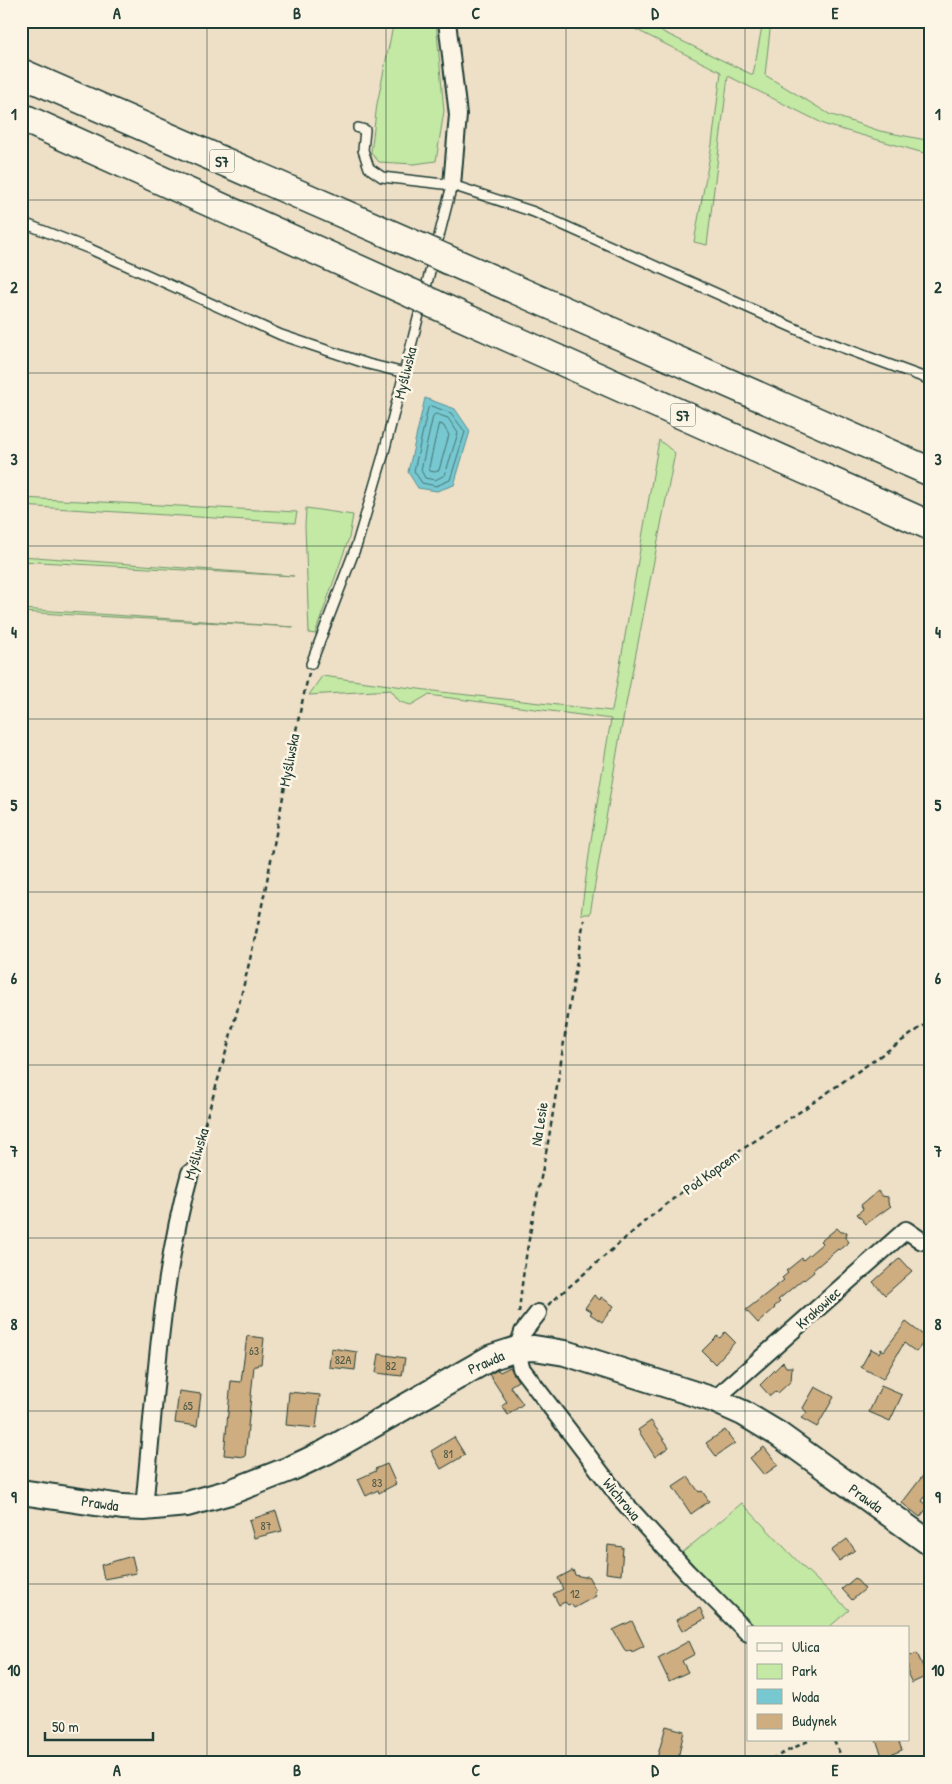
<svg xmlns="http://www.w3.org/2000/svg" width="952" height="1784" viewBox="0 0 952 1784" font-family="'Patrick Hand',sans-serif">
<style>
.green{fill:#c3e9a4;stroke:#71936c}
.water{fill:#78c8d1;stroke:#549092}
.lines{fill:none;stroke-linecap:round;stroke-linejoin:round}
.shore{stroke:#437573;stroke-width:1}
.building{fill:#cead81;stroke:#1f3d34}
.lane-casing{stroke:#1f3d34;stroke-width:12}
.street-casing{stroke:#1f3d34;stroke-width:20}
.secondary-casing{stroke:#1f3d34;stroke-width:28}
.highway-casing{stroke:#1f3d34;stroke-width:31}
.path{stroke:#1f3d34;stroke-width:2.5;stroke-dasharray:5 4;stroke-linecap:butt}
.lane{stroke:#fcf5e5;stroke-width:9}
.street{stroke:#fcf5e5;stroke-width:16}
.secondary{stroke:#fcf5e5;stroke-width:24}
.highway{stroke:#fcf5e5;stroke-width:28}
.highway-bridge-casing{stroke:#1f3d34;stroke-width:31;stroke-linecap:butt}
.highway-bridge{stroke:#fcf5e5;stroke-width:28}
.grid{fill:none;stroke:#1f3d34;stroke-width:1;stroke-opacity:0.55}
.labels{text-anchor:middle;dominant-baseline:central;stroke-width:5;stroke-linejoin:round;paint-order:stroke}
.number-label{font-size:12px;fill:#4b5947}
.shield{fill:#fcf5e5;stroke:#617469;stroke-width:1}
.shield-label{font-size:14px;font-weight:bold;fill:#1f3d34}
.street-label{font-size:15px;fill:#1f3d34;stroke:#fcf5e5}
.neatline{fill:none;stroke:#1f3d34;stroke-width:2}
.grid-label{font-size:16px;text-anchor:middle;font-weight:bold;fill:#1f3d34}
</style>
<rect width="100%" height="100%" fill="#eedfc7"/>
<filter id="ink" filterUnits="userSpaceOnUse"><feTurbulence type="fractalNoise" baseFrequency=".02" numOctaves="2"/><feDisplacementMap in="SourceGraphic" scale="10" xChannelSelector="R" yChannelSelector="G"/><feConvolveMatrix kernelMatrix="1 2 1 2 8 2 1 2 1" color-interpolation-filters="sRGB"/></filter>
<g filter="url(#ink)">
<!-- green -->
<g class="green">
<polygon points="394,21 436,21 444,111 436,161 414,164 379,162 371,153 377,104"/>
<polygon points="619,21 640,21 753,75 763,21 771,21 765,75 829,114 880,131 931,141 931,155 826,125 728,76 707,245 694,242 712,144 721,72"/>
<polygon points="659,440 675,453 620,735 590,914 581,914 591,840 611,719 428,695 411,705 400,702 391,690 309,695 322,676 441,692 612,711"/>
<polygon points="21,498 297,512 295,523 21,506"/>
<polygon points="306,508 353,515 349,538 315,634 309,633 305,526"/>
<polygon points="21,556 294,576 21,561"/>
<polygon points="21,609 294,627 21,612"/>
<polygon points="742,1503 804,1568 849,1610 828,1628 756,1628 682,1553"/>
</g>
<!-- water -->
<polygon class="water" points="425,398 455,409 470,431 454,485 437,491 418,488 408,472"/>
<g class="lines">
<!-- shore -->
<g class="shore">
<polygon points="431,406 451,413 465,432 450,480 436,486 422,483 414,471 428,408"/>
<polygon points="436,414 448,418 458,433 445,475 435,480 425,478 421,470 433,416"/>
<polygon points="439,424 443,425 449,435 439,470 435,472 430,471 429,468"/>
</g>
</g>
<!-- building -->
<g class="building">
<polygon points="878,1191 882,1196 888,1197 888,1203 891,1206 866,1224 857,1214 863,1209 861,1205"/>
<polygon points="837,1228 841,1232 847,1232 846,1238 849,1242 839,1250 838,1249 813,1270 814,1272 804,1280 803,1279 778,1300 780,1302 774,1307 775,1308 758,1323 746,1310 784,1280 782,1278 788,1273 786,1271 802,1258 803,1260 823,1243 821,1241"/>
<polygon points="900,1258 912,1271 885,1295 873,1282"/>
<polygon points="594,1295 600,1300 601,1297 614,1306 602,1322 590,1314 592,1312 585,1308"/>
<polygon points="906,1322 927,1338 916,1352 904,1343 883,1379 861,1367 871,1349 879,1353 881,1349 884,1351"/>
<polygon points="725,1332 735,1342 715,1364 702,1351 717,1336 720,1338"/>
<polygon points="247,1336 264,1338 261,1364 258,1364 257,1366 254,1366 245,1457 224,1455 231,1381 241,1382"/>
<polygon points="331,1348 357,1352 355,1370 329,1367"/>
<polygon points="379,1354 405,1358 402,1376 376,1373"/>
<polygon points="783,1362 786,1367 792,1367 791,1381 778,1393 776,1391 770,1396 760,1385"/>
<polygon points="510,1367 518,1381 510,1386 523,1404 508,1415 502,1406 507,1402 489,1374 498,1370 500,1372"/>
<polygon points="881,1386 902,1395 890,1421 869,1412"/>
<polygon points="815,1387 834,1397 817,1427 801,1418 807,1413 803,1408"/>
<polygon points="179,1391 201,1394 197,1426 175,1423"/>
<polygon points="289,1392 320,1395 316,1428 286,1425"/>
<polygon points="651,1421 669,1447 655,1457 638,1430"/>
<polygon points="725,1430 735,1443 716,1456 706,1443"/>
<polygon points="454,1437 465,1455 441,1469 431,1451"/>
<polygon points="764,1447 778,1465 764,1475 750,1458"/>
<polygon points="387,1464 396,1484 379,1493 378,1490 366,1496 358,1479 376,1471 375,1469"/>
<polygon points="931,1465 931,1489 922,1501 929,1506 920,1517 902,1503"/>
<polygon points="688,1477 699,1492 702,1491 709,1501 691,1514 673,1487"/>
<polygon points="276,1511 282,1531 254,1538 249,1520"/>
<polygon points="847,1539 855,1550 839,1561 831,1551"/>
<polygon points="608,1545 623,1547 621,1575 606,1573"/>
<polygon points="132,1556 136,1573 104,1579 101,1565"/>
<polygon points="573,1570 575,1575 584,1577 588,1576 596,1590 594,1592 596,1596 574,1608 571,1604 568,1605 565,1602 559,1605 553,1594 563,1589 558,1578"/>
<polygon points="855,1578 865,1589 852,1600 842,1589"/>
<polygon points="700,1608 705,1619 682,1631 676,1620"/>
<polygon points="632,1621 644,1646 632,1652 631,1650 626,1652 613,1630"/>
<polygon points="689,1641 695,1654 682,1661 688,1672 669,1681 658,1658"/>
<polygon points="917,1653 927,1676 912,1683 908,1675 908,1657"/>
<polygon points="666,1726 684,1731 677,1763 657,1758"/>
<polygon points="876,1740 898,1740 902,1750 883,1758"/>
</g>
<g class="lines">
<defs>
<g id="lane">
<polyline points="358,128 365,130 363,150 369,168 382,177 452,185 534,212 814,337 931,380"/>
<polyline points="21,222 90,249 281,335 368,364 405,373"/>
<polyline points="311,664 357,544 383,456 452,185"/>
</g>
<g id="street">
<polyline points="447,21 458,115 452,185"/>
<polyline points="538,1313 523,1332 517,1349 521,1368 620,1498 687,1572 748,1633"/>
<polyline points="714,1400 906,1230 922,1241"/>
<path d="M144 1508C155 1398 160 1279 190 1173"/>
</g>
<polyline id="secondary" points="21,1492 122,1507 144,1508 187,1504 230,1492 292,1468 326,1452 492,1357 517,1349 534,1348 565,1353 714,1400 743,1413 778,1434 931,1544"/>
<g id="highway">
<polyline points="21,73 424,249"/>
<polyline points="21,117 413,294"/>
<polyline points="446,259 931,472"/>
<polyline points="434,304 931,526"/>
</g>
</defs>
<!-- lane casing -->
<use href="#lane" class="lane-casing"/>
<!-- street casing -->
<use href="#street" class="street-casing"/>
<!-- secondary casing -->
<use href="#secondary" class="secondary-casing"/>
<!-- highway casing -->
<use href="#highway" class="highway-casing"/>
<!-- path -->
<g class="path">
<path d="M194 1159C215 1091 235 1024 251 955 273 862 286 767 309 673"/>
<polyline points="548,1305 644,1222 707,1172 801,1111 923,1026 931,1023"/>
<path d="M519 1313C524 1253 538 1195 549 1137 561 1064 571 992 584 920"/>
<polyline points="834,1740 844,1763"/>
<polyline points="763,1763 810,1740"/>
</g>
<!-- lane -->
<use href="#lane" class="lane"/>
<!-- street -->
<use href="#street" class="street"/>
<!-- secondary -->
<use href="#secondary" class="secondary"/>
<!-- highway -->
<use href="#highway" class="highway"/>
<defs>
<g id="highway-bridge">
<polyline points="424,249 446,259"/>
<polyline points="413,294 434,304"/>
</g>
</defs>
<!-- highway-bridge casing -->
<use href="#highway-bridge" class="highway-bridge-casing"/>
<!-- highway-bridge -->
<use href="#highway-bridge" class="highway-bridge"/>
</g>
</g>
<!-- grid -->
<path class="grid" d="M207 21V1763M386 21V1763M566 21V1763M745 21V1763M21 200H931M21 373H931M21 546H931M21 719H931M21 892H931M21 1065H931M21 1238H931M21 1411H931M21 1584H931"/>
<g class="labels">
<!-- number labels -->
<g class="number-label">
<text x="254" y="1350">63</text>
<text x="343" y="1359">82A</text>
<text x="391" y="1365">82</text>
<text x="188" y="1405">65</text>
<text x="448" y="1453">81</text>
<text x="377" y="1482">83</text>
<text x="266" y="1525">87</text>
<text x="575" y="1593">12</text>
</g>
<!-- shield labels -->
<g class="shield">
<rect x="209.5" y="149.5" width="25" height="23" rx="4"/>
<rect x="670.5" y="403.5" width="25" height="23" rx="4"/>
</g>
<g class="shield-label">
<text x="222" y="161">S7</text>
<text x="683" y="415">S7</text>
</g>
<!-- street labels -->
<g class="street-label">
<text transform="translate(405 373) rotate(-76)">Myśliwska</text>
<text transform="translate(289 760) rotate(-79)">Myśliwska</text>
<text transform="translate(539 1124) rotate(-81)">Na Lesie</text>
<text transform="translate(196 1154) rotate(-73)">Myśliwska</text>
<text transform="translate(711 1172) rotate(-36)">Pod Kopcem</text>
<text transform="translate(818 1308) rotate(-42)">Krakowiec</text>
<text transform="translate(486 1362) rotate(-24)">Prawda</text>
<text transform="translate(866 1498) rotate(36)">Prawda</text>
<text transform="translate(622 1499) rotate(50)">Wichrowa</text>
<text transform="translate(100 1503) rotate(8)">Prawda</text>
</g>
</g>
<!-- margin -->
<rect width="952" height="1784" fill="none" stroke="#fcf5e5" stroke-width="55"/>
<!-- legend -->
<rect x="747" y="1626" width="162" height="115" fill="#fcf5e5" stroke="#a4ab9e"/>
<rect x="757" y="1643" width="25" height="8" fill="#fcf5e5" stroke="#a4ab9e"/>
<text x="792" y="1652" font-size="15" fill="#1f3d34">Ulica</text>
<rect x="757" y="1664" width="25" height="15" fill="#c3e9a4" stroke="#a4ab9e"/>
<text x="792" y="1676" font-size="15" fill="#1f3d34">Park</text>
<rect x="757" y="1689" width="25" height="15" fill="#78c8d1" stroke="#a4ab9e"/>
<text x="792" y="1702" font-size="15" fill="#1f3d34">Woda</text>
<rect x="757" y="1714" width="25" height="15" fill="#cead81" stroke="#a4ab9e"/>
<text x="792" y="1726" font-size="15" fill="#1f3d34">Budynek</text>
<!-- scale -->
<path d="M45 1732v8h108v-8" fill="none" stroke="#1f3d34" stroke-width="2.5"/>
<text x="52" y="1732" font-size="15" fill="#1f3d34" stroke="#fcf5e5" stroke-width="4" paint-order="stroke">50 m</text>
<rect x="28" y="28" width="896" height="1728" class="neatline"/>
<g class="grid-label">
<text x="117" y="19">A</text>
<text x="297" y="19">B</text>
<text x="476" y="19">C</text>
<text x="655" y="19">D</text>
<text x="835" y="19">E</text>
<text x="14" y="120">1</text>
<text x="938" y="120">1</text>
<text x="14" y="293">2</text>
<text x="938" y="293">2</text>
<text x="14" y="465">3</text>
<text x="938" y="465">3</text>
<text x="14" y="638">4</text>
<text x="938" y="638">4</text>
<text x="14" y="811">5</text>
<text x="938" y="811">5</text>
<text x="14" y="984">6</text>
<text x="938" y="984">6</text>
<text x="14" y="1157">7</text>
<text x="938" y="1157">7</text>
<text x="14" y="1330">8</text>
<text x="938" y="1330">8</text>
<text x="14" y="1503">9</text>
<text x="938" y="1503">9</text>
<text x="14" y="1676">10</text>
<text x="938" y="1676">10</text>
<text x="117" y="1776">A</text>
<text x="297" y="1776">B</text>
<text x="476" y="1776">C</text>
<text x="655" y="1776">D</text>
<text x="835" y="1776">E</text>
</g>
</svg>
